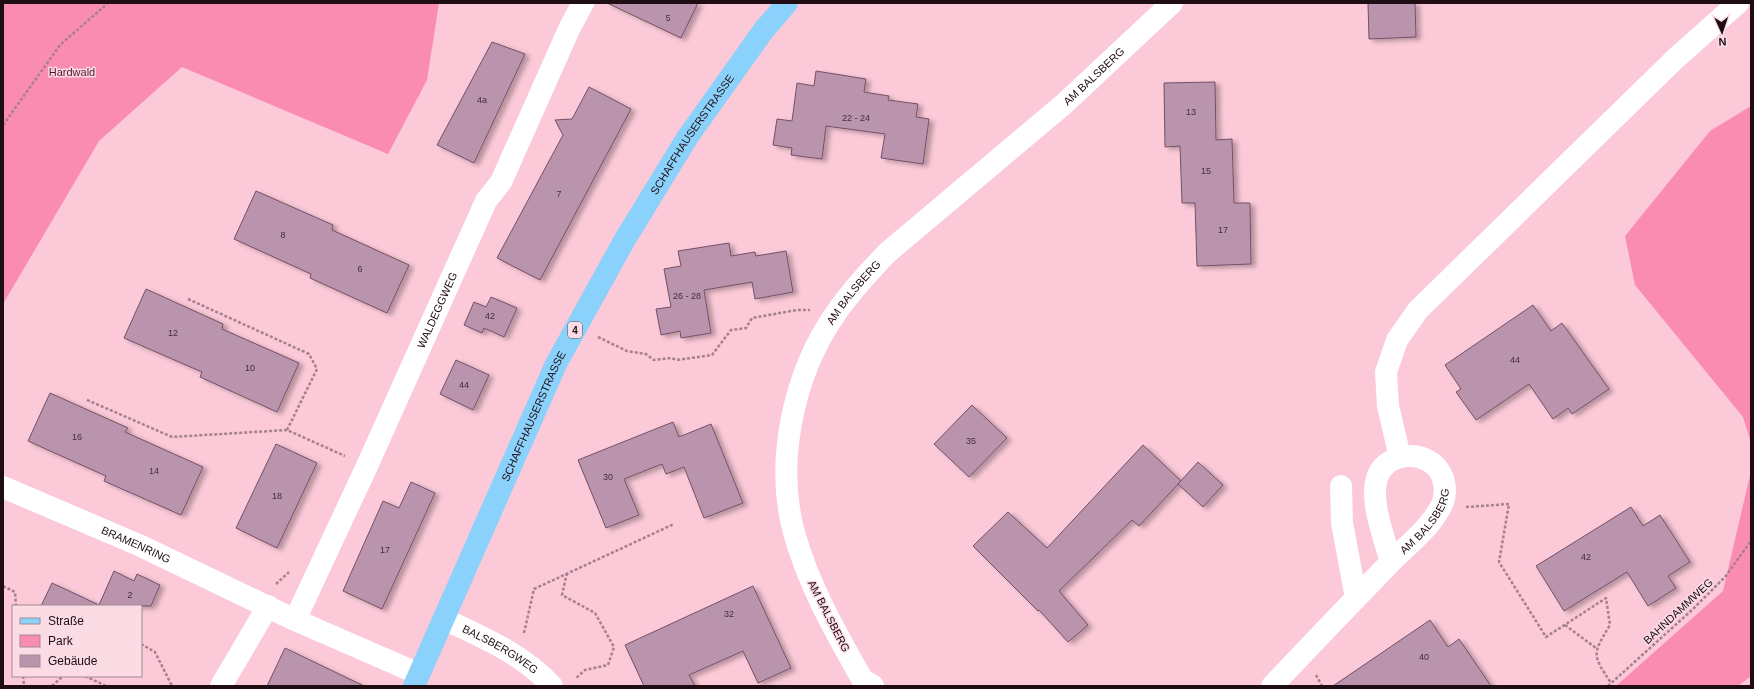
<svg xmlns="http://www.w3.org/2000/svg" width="1754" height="689" viewBox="0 0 1754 689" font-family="Arial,sans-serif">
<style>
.green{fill:#fb8cb1}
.building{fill:#ba93ac;stroke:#735068;filter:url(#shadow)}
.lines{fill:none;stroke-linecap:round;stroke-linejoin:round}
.path{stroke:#a6818c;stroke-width:2.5;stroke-dasharray:3 2;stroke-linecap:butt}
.minor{stroke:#fff;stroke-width:22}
.major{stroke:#8ad1fb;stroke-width:22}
.labels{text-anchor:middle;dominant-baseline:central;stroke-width:3;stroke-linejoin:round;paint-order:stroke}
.number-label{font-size:9px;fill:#452e39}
.shield{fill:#fbdce5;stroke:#604b52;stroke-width:1}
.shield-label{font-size:10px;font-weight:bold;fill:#1e0d13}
.park-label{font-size:11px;fill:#581130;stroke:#fbdce5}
.street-label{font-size:11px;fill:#1e0d13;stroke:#fbdce5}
</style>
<defs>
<filter id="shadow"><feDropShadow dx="4.5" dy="2.5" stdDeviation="2" flood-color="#0004"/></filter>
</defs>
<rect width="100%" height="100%" fill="#fbc9d7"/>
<!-- green -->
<g class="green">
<polygon points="3,3 439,3 427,80 388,154 182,67 99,141 3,304"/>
<polygon points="1751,106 1751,443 1743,417 1635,285 1625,236 1710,131"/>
<polygon points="1751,471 1751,676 1738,686 1616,686 1723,591"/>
</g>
<!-- building -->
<g class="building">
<polygon points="607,3 698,3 681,38"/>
<polygon points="1368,3 1415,3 1416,37 1369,39"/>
<polygon points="492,42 525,54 474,163 437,145"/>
<polygon points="816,71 866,79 864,92 889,96 888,100 918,104 916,117 929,119 923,164 881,158 885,134 826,126 822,159 791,155 792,148 773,145 777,119 792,121 797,83 814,86"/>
<polygon points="1215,82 1216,140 1232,139 1234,203 1250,203 1251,264 1197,266 1195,203 1182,203 1180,146 1165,147 1164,83"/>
<polygon points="589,87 631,109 540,280 497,258 563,135 555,120 572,119"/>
<polygon points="256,191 333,225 332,230 409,265 387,313 310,278 311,274 234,239"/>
<polygon points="729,243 731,256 755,252 756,256 786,251 793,292 755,299 752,282 704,290 711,333 681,338 680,331 661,335 656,309 671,307 664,269 681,266 678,251"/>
<polygon points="146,289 223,324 222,329 299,363 277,412 200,377 202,372 124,338"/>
<polygon points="491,297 517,308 504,337 484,328 482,333 464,325 474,302 486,307"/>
<polygon points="1533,305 1551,331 1562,323 1609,389 1572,414 1568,408 1553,419 1529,384 1476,420 1456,392 1461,389 1445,365"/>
<polygon points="456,360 489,375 473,410 440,394"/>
<polygon points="50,393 128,428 125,432 203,467 181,515 104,481 106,476 28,441"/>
<polygon points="972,405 1007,438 969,477 934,444"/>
<polygon points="673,422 679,437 711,424 743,503 704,518 684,467 666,474 662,464 624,479 639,515 606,528 578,460"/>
<polygon points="276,444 317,463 277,548 236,528"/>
<polygon points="1143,445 1181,481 1139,526 1132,520 1059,591 1088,625 1068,642 1039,610 1038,611 973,546 1008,512 1047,548"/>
<polygon points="1198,462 1223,485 1203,507 1178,484"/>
<polygon points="411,482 435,493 382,609 343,591 383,501 399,508"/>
<polygon points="1631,507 1643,526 1660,515 1690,562 1668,576 1676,588 1648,606 1627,572 1564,611 1536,566"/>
<polygon points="114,571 134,581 137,574 160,585 151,606 41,606 52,583 99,605"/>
<polygon points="753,586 791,668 758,683 743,651 689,675 695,686 644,686 625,645"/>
<polygon points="1430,620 1448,647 1459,639 1491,686 1333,686"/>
<polygon points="285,648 364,686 267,686"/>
</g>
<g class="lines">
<!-- path -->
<g class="path">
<polyline points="3,125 60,45 108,3"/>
<polyline points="188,299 309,354 317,369 287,430"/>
<polyline points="598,337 627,351 646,354 654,360 671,358 677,360 712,355 731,330 746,328 752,318 797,310 810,310"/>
<polyline points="87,400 172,437 287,430 345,456"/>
<path d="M1466 507 1509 504 1499 562 1546 637 1606 598 1610 625C1592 655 1592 654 1611 683"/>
<polyline points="567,573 562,595 595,613 614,647 608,665 585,670 575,679"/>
<polyline points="276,584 289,572"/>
<polyline points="3,586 15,592 16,606"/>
<polyline points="1565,625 1596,648"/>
<polyline points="524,633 534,589 674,524"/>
<polyline points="141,644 155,652 172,686"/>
<polyline points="1316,675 1322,686"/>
<polyline points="23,676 24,686"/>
<polyline points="85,676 106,686"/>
<polyline points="52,686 63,676"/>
<polyline points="1608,686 1692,610 1725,577 1751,541"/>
</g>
<!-- minor -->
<g class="minor">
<polyline points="1400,457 1388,406 1386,372 1397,340 1418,310 1675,59 1738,3"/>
<polyline points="1341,486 1342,523 1356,598"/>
<path id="s1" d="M3 487 141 546 295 620 419 674"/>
<path id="s2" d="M444 619C482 637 523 654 552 686"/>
<path id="s3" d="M295 620 367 466 486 201 501 182 570 27 583 3"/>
<polyline points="221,686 268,606"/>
<path id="s4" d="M873 686 862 679C836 633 810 588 795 536 774 464 793 374 836 313 851 291 869 272 887 253L1064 104 1172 3"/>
<path id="s5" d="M1272 686C1311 645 1350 604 1389 564 1405 547 1425 533 1437 513 1445 502 1447 489 1442 476 1430 447 1382 450 1376 482 1371 505 1385 540 1391 562"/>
</g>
<!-- major -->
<path class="major" id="s6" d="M414 686 556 364 624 241 687 138 763 31 787 3"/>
</g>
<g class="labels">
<!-- number labels -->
<g class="number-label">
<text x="668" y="18">5</text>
<text x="482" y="100">4a</text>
<text x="1191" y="112">13</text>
<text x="856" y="118">22 - 24</text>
<text x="1206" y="171">15</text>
<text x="559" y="194">7</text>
<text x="1223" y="230">17</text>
<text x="283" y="235">8</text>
<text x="360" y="269">6</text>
<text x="687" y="296">26 - 28</text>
<text x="490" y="316">42</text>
<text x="173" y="333">12</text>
<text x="1515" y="360">44</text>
<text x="250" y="368">10</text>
<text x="464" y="385">44</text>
<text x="77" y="437">16</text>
<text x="971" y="441">35</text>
<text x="154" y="471">14</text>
<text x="608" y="477">30</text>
<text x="277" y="496">18</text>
<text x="385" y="550">17</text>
<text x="1586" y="557">42</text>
<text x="130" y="595">2</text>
<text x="729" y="614">32</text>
<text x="1424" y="657">40</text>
</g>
<!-- shield labels -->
<rect class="shield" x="568" y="322" width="14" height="16" rx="3"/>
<g class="shield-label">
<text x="575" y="330">4</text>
</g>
<!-- park labels -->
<g class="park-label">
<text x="72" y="72">Hardwald</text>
</g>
<!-- street labels -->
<g class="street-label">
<text stroke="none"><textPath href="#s4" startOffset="756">AM BALSBERG</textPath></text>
<text stroke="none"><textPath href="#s6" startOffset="619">SCHAFFHAUSERSTRASSE</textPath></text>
<text stroke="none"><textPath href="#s4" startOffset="432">AM BALSBERG</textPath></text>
<text stroke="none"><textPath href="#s3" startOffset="341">WALDEGGWEG</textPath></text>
<text stroke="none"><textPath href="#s6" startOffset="295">SCHAFFHAUSERSTRASSE</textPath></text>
<text stroke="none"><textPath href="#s5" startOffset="226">AM BALSBERG</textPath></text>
<text stroke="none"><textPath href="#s1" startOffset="145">BRAMENRING</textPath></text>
<text transform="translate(1678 611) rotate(-43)">BAHNDAMMWEG</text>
<text transform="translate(829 616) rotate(63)">AM BALSBERG</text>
<text stroke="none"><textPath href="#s2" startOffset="64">BALSBERGWEG</textPath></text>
</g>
</g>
<!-- border -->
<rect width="1754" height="689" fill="none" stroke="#1e0d13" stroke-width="8"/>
<!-- legend -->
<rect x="12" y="605" width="130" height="72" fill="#fbdce5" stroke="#a38991"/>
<rect x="20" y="618" width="20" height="6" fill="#8ad1fb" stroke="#a38991"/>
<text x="48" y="625" font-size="12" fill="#1e0d13">Straße</text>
<rect x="20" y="635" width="20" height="12" fill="#fb8cb1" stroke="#a38991"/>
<text x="48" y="645" font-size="12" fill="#1e0d13">Park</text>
<rect x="20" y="655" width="20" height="12" fill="#ba93ac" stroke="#a38991"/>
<text x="48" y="665" font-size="12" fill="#1e0d13">Gebäude</text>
<!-- north arrow -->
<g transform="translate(1722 32) rotate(177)" stroke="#fbdce5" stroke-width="3" paint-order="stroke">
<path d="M0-3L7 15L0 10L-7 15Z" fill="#1e0d13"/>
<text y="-6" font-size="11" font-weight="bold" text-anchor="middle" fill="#1e0d13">N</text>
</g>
</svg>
